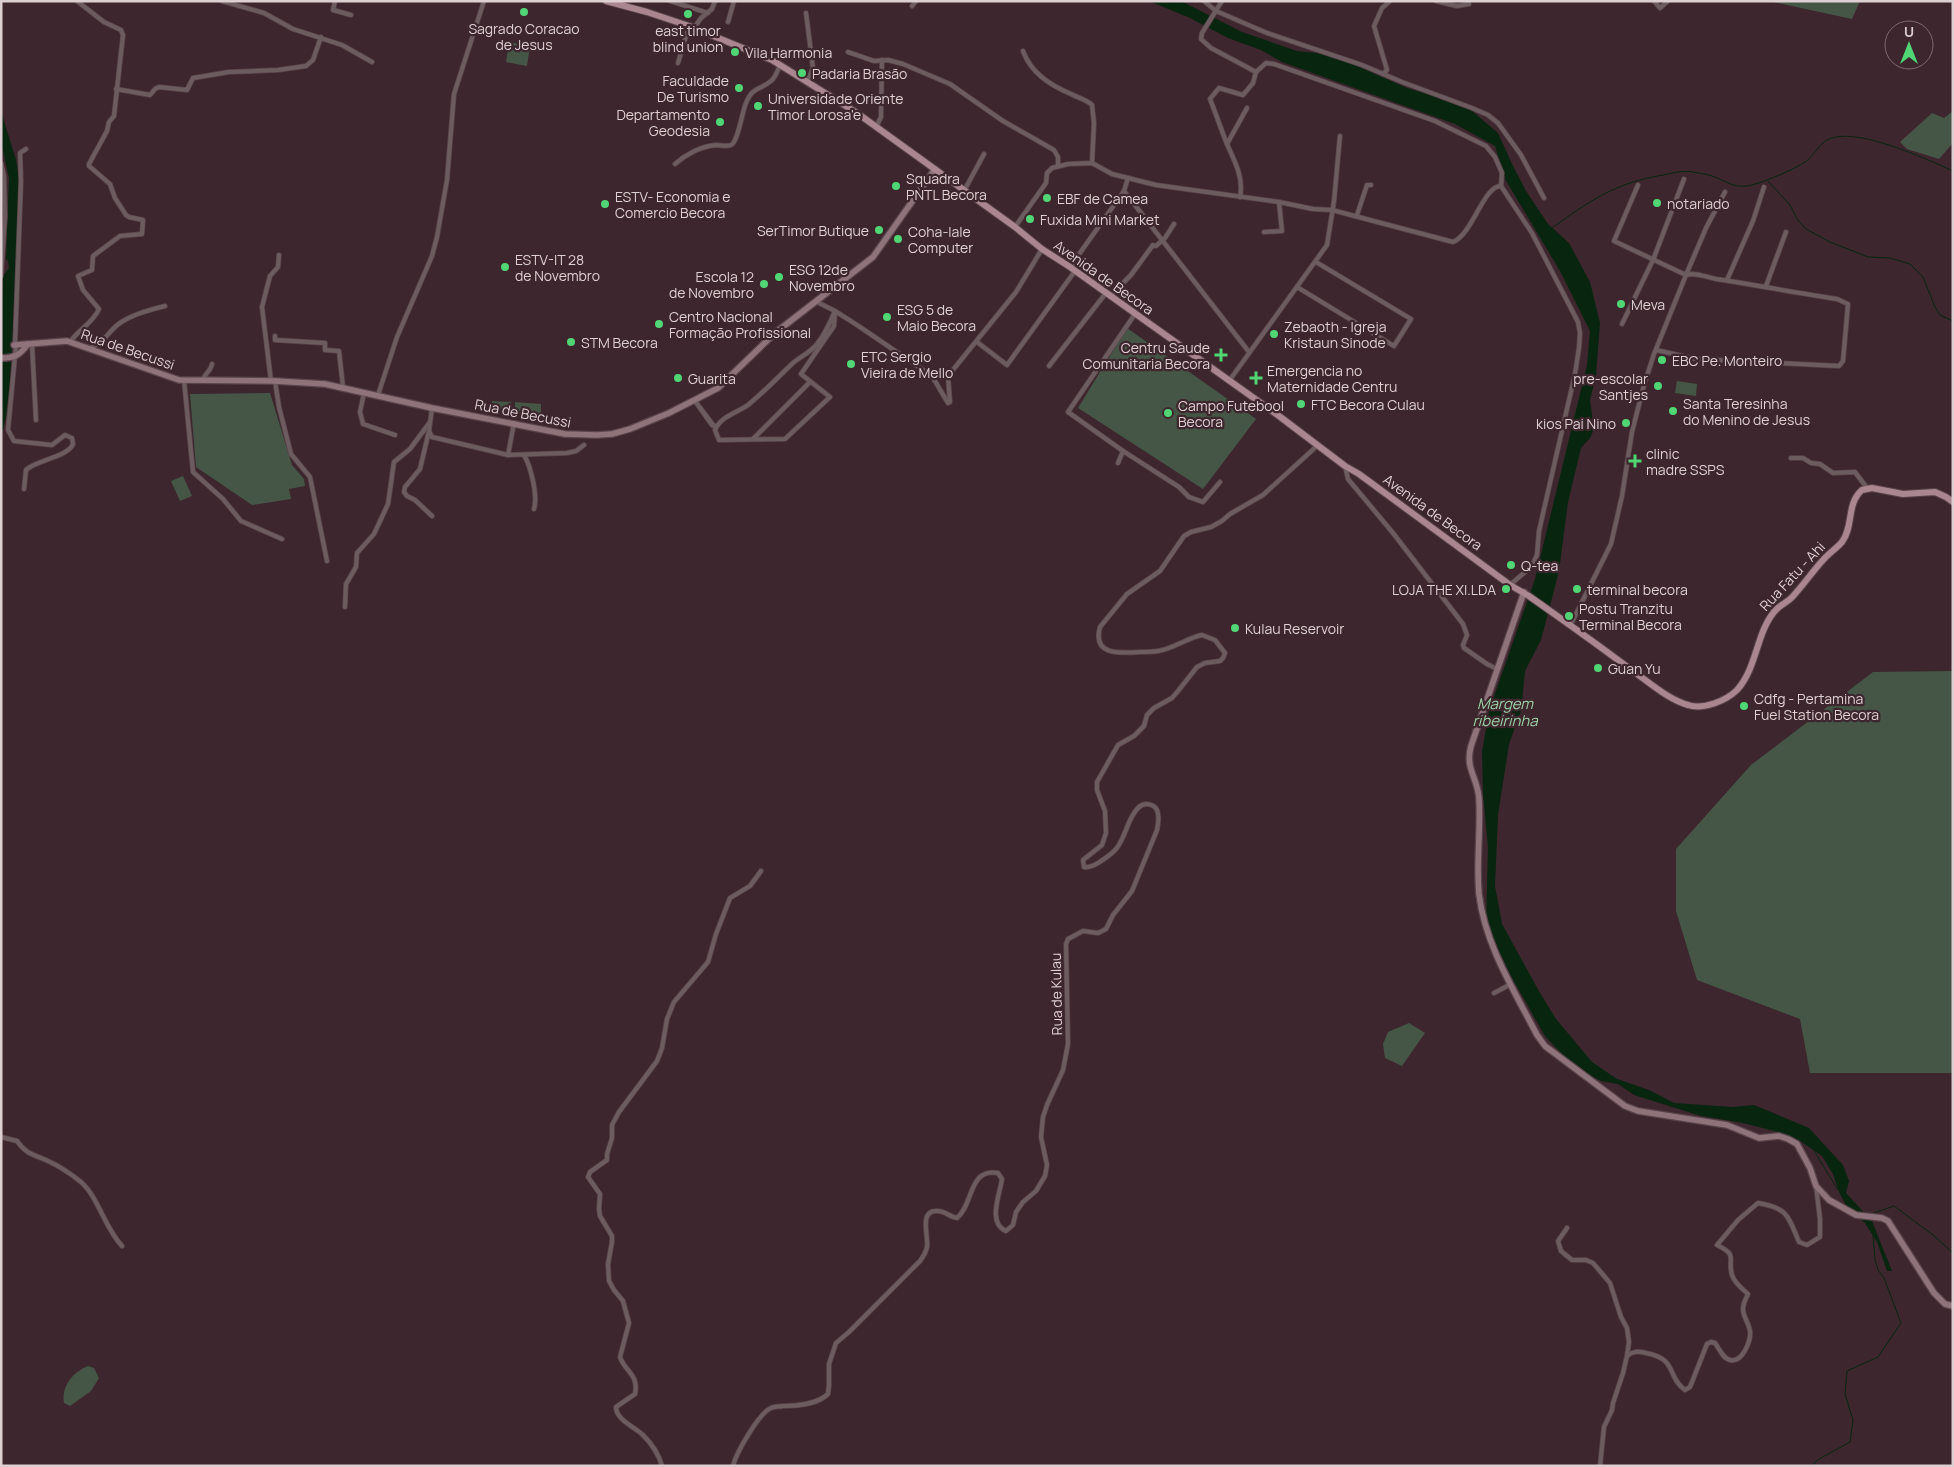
<svg xmlns="http://www.w3.org/2000/svg" width="1954" height="1467" viewBox="0 0 1954 1467" font-family="Manrope,sans-serif">
<style>
.green{fill:#455647}
.water{fill:#08250f}
.lines{fill:none;stroke-linecap:round;stroke-linejoin:round}
.stream{stroke:#08250f;stroke-width:1}
.street-casing{stroke:#5a444b;stroke-width:5.5}
.secondary-casing{stroke:#5a444b;stroke-width:8}
.primary-casing{stroke:#5a444b;stroke-width:8}
.street{stroke:#6c5b5f;stroke-width:4}
.secondary{stroke:#8f737b;stroke-width:5.5}
.primary{stroke:#a98690;stroke-width:6}
.poi-dot{fill:#50d674;stroke:#3d262d;stroke-width:2}
.labels{text-anchor:middle;dominant-baseline:central;stroke-width:4.5;stroke-linejoin:round;paint-order:stroke}
.poi-label{font-size:14px;fill:#decfd3;stroke:#3d262d;text-anchor:start}
.street-label{font-size:14px;fill:#decfd3;stroke:#3d262d}
.water-label{font-size:15px;font-style:italic;fill:#9bd0a4;stroke:#3d262d}
</style>
<rect width="100%" height="100%" fill="#3d262d"/>
<!-- green -->
<g class="green">
<polygon points="1769,1 1860,1 1852,19"/>
<polygon points="509,42 530,46 527,66 506,62"/>
<polygon points="1953,111 1953,143 1939,159 1907,149 1900,142 1932,113 1944,118"/>
<polygon points="1127,328 1256,419 1203,489 1078,408"/>
<polygon points="1677,381 1697,384 1696,396 1675,393"/>
<polygon points="270,393 292,465 304,479 305,486 289,489 291,499 252,505 196,467 190,394"/>
<polygon points="492,401 511,402 511,412 491,411"/>
<polygon points="515,402 541,404 541,415 515,413"/>
<polygon points="183,476 192,496 180,501 171,481"/>
<polygon points="1953,671 1953,1073 1810,1073 1800,1019 1697,980 1676,911 1676,849 1751,765 1873,672"/>
<polygon points="1409,1023 1425,1033 1402,1066 1385,1058 1383,1044 1388,1032"/>
<path d="M88 1366 94 1368 99 1378 91 1391 70 1406 64 1403C61 1386 73 1372 88 1366Z"/>
</g>
<!-- water -->
<g class="water">
<polygon points="1149,1 1181,1 1242,32 1297,51 1317,53 1346,61 1407,88 1447,100 1472,111 1498,133 1512,164 1526,191 1548,224 1569,243 1590,282 1600,323 1596,375 1590,400 1594,429 1590,438 1581,448 1568,502 1559,571 1541,640 1525,671 1521,711 1509,744 1498,815 1495,886 1502,924 1540,993 1556,1019 1592,1062 1617,1079 1649,1090 1674,1103 1733,1107 1754,1105 1809,1128 1843,1165 1849,1181 1846,1193 1872,1221 1892,1271 1887,1271 1877,1242 1865,1223 1848,1209 1839,1192 1833,1174 1822,1156 1799,1140 1778,1132 1743,1123 1701,1116 1634,1095 1618,1084 1601,1081 1586,1073 1565,1057 1545,1036 1512,978 1486,924 1488,847 1483,794 1482,752 1489,711 1535,579 1587,365 1590,331 1560,271 1505,179 1495,146 1455,124 1282,62 1261,50 1228,38 1190,18"/>
<polygon points="1,111 16,160 20,186 10,386 6,417 1,438 1,324 3,276 9,268 8,261 6,259 9,178 1,142"/>
</g>
<g class="lines">
<!-- stream -->
<g class="stream">
<polyline points="1768,181 1790,205 1797,219 1806,229 1830,242 1868,257 1890,258 1910,264 1923,277 1935,307 1940,315 1953,321"/>
<path d="M1552 228C1591 200 1615 183 1663 175 1672 173 1684 170 1693 172 1699 173 1706 174 1712 176 1725 180 1732 188 1747 186 1760 184 1799 168 1809 159 1815 153 1819 145 1827 140 1854 125 1926 159 1953 171"/>
<polyline points="1813,1149 1838,1190"/>
<polyline points="1871,1214 1894,1206 1933,1235 1953,1253"/>
<polyline points="1811,1466 1819,1459 1850,1442 1853,1420 1845,1394 1847,1371 1878,1357 1901,1323 1884,1278 1878,1270 1875,1260 1873,1235"/>
</g>
<defs>
<g id="street">
<polyline points="222,1 264,13 293,29 342,45 372,62"/>
<polyline points="335,1 333,10 351,15"/>
<polyline points="670,1 708,13"/>
<polyline points="1204,1 1216,11 1267,33 1362,65 1402,82 1472,108 1488,115 1498,123 1521,155 1544,198"/>
<polyline points="1222,1 1202,33 1201,39 1211,48 1256,72"/>
<polyline points="1436,1 1457,6 1469,4 1468,1"/>
<polyline points="1654,1 1660,8 1668,1"/>
<polyline points="912,6 916,1"/>
<polyline points="806,13 813,68 807,82"/>
<polyline points="728,22 734,1"/>
<polyline points="694,28 701,18 712,9 715,1"/>
<path d="M1023 51C1031 73 1050 85 1071 94 1078 98 1086 99 1092 105L1094 123 1092 163"/>
<polyline points="848,52 874,61 888,60 903,64 950,84 1003,121 1054,150 1058,157 1058,165"/>
<polyline points="678,63 689,26"/>
<polyline points="1383,74 1387,70 1374,26 1382,8 1390,1"/>
<polyline points="116,89 150,95 155,89 159,87 187,90 193,78 229,72 278,70 306,66 313,60 321,37"/>
<polyline points="876,127 881,117 882,60"/>
<polyline points="1227,144 1247,108"/>
<polyline points="1,163 4,176 5,216 1,276"/>
<path d="M675 164C685 155 701 146 716 145 721 145 726 147 731 145 738 142 742 112 746 103 753 86 759 91 771 81 775 78 778 70 780 65"/>
<polyline points="1638,185 1614,241 1686,275 1706,228 1725,192"/>
<polyline points="964,191 984,154"/>
<polyline points="1124,191 1249,352"/>
<path d="M1240 197C1244 178 1235 162 1227 144 1221 129 1216 114 1210 99L1219 88 1243 95 1253 83 1256 72 1266 63 1274 64 1435 121 1486 146 1495 157 1502 173 1501 186 1532 233 1578 322 1580 333 1579 348 1575 374 1539 531 1537 555 1532 566 1510 585"/>
<polyline points="1357,215 1367,185 1371,185"/>
<path d="M1015 227 1046 183 1047 173 1052 168 1068 164 1092 163 1112 174 1156 185 1279 202 1313 209 1332 210 1453 242C1473 234 1483 186 1501 186"/>
<polyline points="1264,232 1282,231 1279,202"/>
<polyline points="1070,267 1124,191 1128,178"/>
<polyline points="1727,280 1753,221 1764,187"/>
<polyline points="1766,286 1786,232"/>
<polyline points="1297,287 1394,346 1411,319 1316,262"/>
<polyline points="1110,296 1131,275 1153,245 1156,246 1165,238 1174,224"/>
<polyline points="815,301 835,311 857,325 932,376 948,403 950,402 948,376 1016,292 1042,249"/>
<path d="M835 311 834 326 801 374 830 397 785 439 719 440 715 430C721 416 737 413 748 405 764 392 778 377 793 363 801 356 810 353 817 344 825 334 830 323 835 311Z"/>
<polyline points="1622,324 1653,260 1684,179"/>
<polyline points="275,336 275,340 325,343 325,350 339,351 343,387"/>
<path d="M70 342C78 330 93 323 99 309L83 290 78 276 92 270 93 256 120 236 142 234 143 220 129 217 126 215 115 198 110 184 89 166V164L107 131 109 122 114 116 123 35 121 30 104 22 77 1"/>
<polyline points="977,342 1007,365 1075,271"/>
<polyline points="32,344 36,420"/>
<polyline points="15,345 21,181 20,153 26,149"/>
<path d="M16 345 8 430 14 441 52 445 65 435 72 438 73 444C68 457 36 460 26 470L24 489"/>
<path d="M90 348C105 343 108 331 120 323 133 314 150 310 165 306"/>
<polyline points="1049,366 1106,293"/>
<polyline points="184,380 193,472 223,499 241,521 282,539"/>
<path d="M203 380C204 374 211 371 212 364"/>
<polyline points="271,381 262,307 270,276 278,267 279,255"/>
<polyline points="275,381 279,407 291,454 310,477 327,561"/>
<polyline points="1229,381 1327,245 1334,201 1340,136"/>
<polyline points="364,393 360,412 363,424 395,435"/>
<polyline points="378,395 397,337 432,256 437,237 447,180 454,94 484,1"/>
<polyline points="432,408 429,431 432,437 508,455"/>
<polyline points="514,423 508,455 567,453 576,451 584,445"/>
<polyline points="716,427 712,425 695,401 713,425 716,427"/>
<polyline points="429,431 420,469 405,487 404,492 407,496 415,500 432,516"/>
<polyline points="753,439 810,382"/>
<polyline points="1123,451 1179,487 1189,497 1203,502 1220,482"/>
<path d="M524 455C531 467 538 496 534 509"/>
<polyline points="1791,458 1803,458 1811,463 1820,464 1833,473 1855,472 1867,488"/>
<polyline points="1118,463 1123,451 1068,412 1135,314"/>
<polyline points="1345,466 1348,479 1393,533 1463,624 1467,635 1463,645 1464,648 1487,664 1497,669"/>
<polyline points="345,607 346,584 356,567 357,553 374,534 388,504 394,462 410,449 430,422"/>
<path d="M1570 626 1611 544 1622 496 1632 432 1644 385 1654 354 1686 275C1696 272 1706 277 1716 279 1756 285 1797 293 1837 299L1848 304 1843 361 1839 366 1696 359 1656 350"/>
<polyline points="1494,993 1511,984"/>
<path d="M1 1137 17 1141C27 1155 33 1154 48 1161 59 1166 71 1174 81 1182 99 1198 104 1227 122 1246"/>
<polyline points="1567,1228 1558,1241 1561,1251 1572,1260 1586,1260 1593,1263 1610,1283 1621,1317 1627,1328 1629,1342 1627,1356 1623,1373 1613,1403 1612,1410 1604,1427 1600,1466"/>
<path d="M1627 1356C1633 1351 1638 1351 1646 1353 1678 1359 1666 1376 1685 1390L1690 1387 1707 1344 1711 1342 1715 1343C1719 1348 1723 1359 1730 1360 1743 1363 1751 1340 1750 1331 1749 1323 1743 1317 1743 1309 1743 1303 1746 1299 1748 1294 1742 1289 1734 1282 1732 1275 1727 1257 1739 1256 1717 1245L1738 1220 1758 1203C1788 1208 1788 1216 1799 1242L1807 1245 1820 1237V1219L1816 1186"/>
<path d="M662 1466C659 1455 651 1443 643 1435 635 1427 616 1420 616 1407L635 1394C639 1374 625 1372 620 1357L629 1323 623 1301 614 1290 609 1281 608 1264 612 1242V1236L600 1216 599 1209 600 1194 588 1177 590 1172 607 1160V1154L612 1138V1125L619 1112 657 1061 662 1048 667 1019 674 1002 708 962 716 934 730 898 750 886 761 871"/>
<path d="M733 1466C736 1453 759 1413 771 1408 775 1406 779 1407 783 1406 796 1406 818 1404 828 1394L829 1385V1364L836 1343 849 1332 920 1261C923 1257 926 1252 927 1247 929 1237 918 1209 938 1211 945 1211 950 1217 957 1218 974 1204 968 1168 998 1173L1002 1179C1000 1194 987 1223 1006 1231L1013 1225 1016 1212 1023 1202 1036 1191 1045 1176 1047 1165 1041 1137 1043 1117 1047 1105 1063 1070 1068 1044 1066 944 1068 939 1083 931 1098 933 1106 929 1113 915 1132 891 1157 830C1158 825 1159 819 1158 814 1157 804 1145 801 1138 808 1127 819 1126 837 1116 849 1111 855 1104 859 1098 863 1093 866 1089 868 1084 867L1083 860 1102 845 1106 833 1105 811 1097 790V782L1118 745 1134 736 1144 726 1147 715 1154 708 1172 698 1178 691 1197 667 1205 663 1220 661 1223 658 1225 653 1215 640 1202 635C1187 638 1173 649 1158 651 1152 652 1145 652 1139 652 1120 653 1092 656 1100 627L1127 594 1160 571 1184 536 1191 532 1211 527 1222 521 1230 514 1263 495 1318 445"/>
</g>
<g id="secondary">
<polyline points="14,345 67,341 179,380 275,381 325,384 432,408 565,434 597,435 612,434 630,429 669,413 718,388 775,333 873,257 935,169"/>
<path d="M1 358C15 358 20 355 28 344"/>
<path d="M1524 592 1471 746C1465 769 1477 776 1479 798 1481 829 1476 862 1479 894 1485 945 1514 990 1537 1035L1545 1046 1625 1106 1638 1111 1727 1125 1759 1138 1779 1136 1788 1139 1797 1144 1810 1168 1816 1186 1829 1200 1856 1215 1882 1218 1888 1221 1934 1293 1945 1304 1953 1306"/>
</g>
<path id="primary" d="M606 1 647 12 689 26 772 60 857 113 1015 227 1042 249 1070 267 1279 416 1345 466 1359 474 1510 585 1529 596C1563 620 1597 644 1630 669 1648 681 1667 699 1688 705 1703 710 1726 701 1737 690 1757 668 1756 634 1774 612 1779 605 1789 602 1794 595 1804 584 1813 571 1823 560 1829 553 1836 549 1842 542 1854 526 1846 504 1862 490L1872 488 1903 494 1935 492 1946 497 1953 502"/>
</defs>
<!-- street casing -->
<use href="#street" class="street-casing"/>
<!-- secondary casing -->
<use href="#secondary" class="secondary-casing"/>
<!-- primary casing -->
<use href="#primary" class="primary-casing"/>
<!-- street -->
<use href="#street" class="street"/>
<!-- secondary -->
<use href="#secondary" class="secondary"/>
<!-- primary -->
<use href="#primary" class="primary"/>
</g>
<!-- markers -->
<g class="poi-dot">
<circle cx="524" cy="12" r="5"/>
<circle cx="688" cy="14" r="5"/>
<circle cx="735" cy="52" r="5"/>
<circle cx="802" cy="73" r="5"/>
<circle cx="739" cy="88" r="5"/>
<circle cx="758" cy="106" r="5"/>
<circle cx="720" cy="122" r="5"/>
<circle cx="896" cy="186" r="5"/>
<circle cx="1047" cy="198" r="5"/>
<circle cx="1657" cy="203" r="5"/>
<circle cx="605" cy="204" r="5"/>
<circle cx="1030" cy="219" r="5"/>
<circle cx="879" cy="230" r="5"/>
<circle cx="898" cy="239" r="5"/>
<circle cx="505" cy="267" r="5"/>
<circle cx="779" cy="277" r="5"/>
<circle cx="764" cy="284" r="5"/>
<circle cx="1621" cy="304" r="5"/>
<circle cx="887" cy="317" r="5"/>
<circle cx="659" cy="324" r="5"/>
<circle cx="1274" cy="334" r="5"/>
<circle cx="571" cy="342" r="5"/>
<path d="M1218.5 347.5h5v5h5v5h-5v5h-5v-5h-5v-5h5z"/>
<circle cx="1662" cy="360" r="5"/>
<circle cx="851" cy="364" r="5"/>
<circle cx="678" cy="378" r="5"/>
<path d="M1253.5 370.5h5v5h5v5h-5v5h-5v-5h-5v-5h5z"/>
<circle cx="1658" cy="386" r="5"/>
<circle cx="1301" cy="404" r="5"/>
<circle cx="1673" cy="411" r="5"/>
<circle cx="1168" cy="413" r="5"/>
<circle cx="1626" cy="423" r="5"/>
<path d="M1632.5 453.5h5v5h5v5h-5v5h-5v-5h-5v-5h5z"/>
<circle cx="1511" cy="565" r="5"/>
<circle cx="1506" cy="589" r="5"/>
<circle cx="1577" cy="589" r="5"/>
<circle cx="1569" cy="616" r="5"/>
<circle cx="1235" cy="628" r="5"/>
<circle cx="1598" cy="668" r="5"/>
<circle cx="1744" cy="706" r="5"/>
</g>
<g class="labels">
<!-- poi labels -->
<g class="poi-label">
<text x="524" y="28" text-anchor="middle">Sagrado Coracao<tspan x="524" dy="16">de Jesus</tspan></text>
<text x="688" y="30" text-anchor="middle">east timor<tspan x="688" dy="16">blind union</tspan></text>
<text x="745" y="52">Vila Harmonia</text>
<text x="812" y="73">Padaria Brasão</text>
<text x="729" y="80" text-anchor="end">Faculdade<tspan x="729" dy="16">De Turismo</tspan></text>
<text x="768" y="98">Universidade Oriente<tspan x="768" dy="16">Timor Lorosa'e</tspan></text>
<text x="710" y="114" text-anchor="end">Departamento<tspan x="710" dy="16">Geodesia</tspan></text>
<text x="906" y="178">Squadra<tspan x="906" dy="16">PNTL Becora</tspan></text>
<text x="615" y="196">ESTV- Economia e<tspan x="615" dy="16">Comercio Becora</tspan></text>
<text x="1057" y="198">EBF de Camea</text>
<text x="1667" y="203">notariado</text>
<text x="1040" y="219">Fuxida Mini Market</text>
<text x="869" y="230" text-anchor="end">SerTimor Butique</text>
<text x="908" y="231">Coha-lale<tspan x="908" dy="16">Computer</tspan></text>
<text x="515" y="259">ESTV-IT 28<tspan x="515" dy="16">de Novembro</tspan></text>
<text x="789" y="269">ESG 12de<tspan x="789" dy="16">Novembro</tspan></text>
<text x="754" y="276" text-anchor="end">Escola 12<tspan x="754" dy="16">de Novembro</tspan></text>
<text x="1631" y="304">Meva</text>
<text x="897" y="309">ESG 5 de<tspan x="897" dy="16">Maio Becora</tspan></text>
<text x="669" y="316">Centro Nacional<tspan x="669" dy="16">Formação Profissional</tspan></text>
<text x="1284" y="326">Zebaoth - Igreja<tspan x="1284" dy="16">Kristaun Sinode</tspan></text>
<text x="581" y="342">STM Becora</text>
<text x="1210" y="347" text-anchor="end">Centru Saude<tspan x="1210" dy="16">Comunitaria Becora</tspan></text>
<text x="861" y="356">ETC Sergio<tspan x="861" dy="16">Vieira de Mello</tspan></text>
<text x="1672" y="360">EBC Pe. Monteiro</text>
<text x="1267" y="370">Emergencia no<tspan x="1267" dy="16">Maternidade Centru</tspan></text>
<text x="688" y="378">Guarita</text>
<text x="1648" y="378" text-anchor="end">pre-escolar<tspan x="1648" dy="16">Santjes</tspan></text>
<text x="1683" y="403">Santa Teresinha<tspan x="1683" dy="16">do Menino de Jesus</tspan></text>
<text x="1311" y="404">FTC Becora Culau</text>
<text x="1178" y="405">Campo Futebool<tspan x="1178" dy="16">Becora</tspan></text>
<text x="1616" y="423" text-anchor="end">kios Pai Nino</text>
<text x="1646" y="453">clinic<tspan x="1646" dy="16">madre SSPS</tspan></text>
<text x="1521" y="565">Q-tea</text>
<text x="1496" y="589" text-anchor="end">LOJA THE XI.LDA</text>
<text x="1587" y="589">terminal becora</text>
<text x="1579" y="608">Postu Tranzitu<tspan x="1579" dy="16">Terminal Becora</tspan></text>
<text x="1245" y="628">Kulau Reservoir</text>
<text x="1608" y="668">Guan Yu</text>
<text x="1754" y="698">Cdfg - Pertamina<tspan x="1754" dy="16">Fuel Station Becora</tspan></text>
</g>
<!-- street labels -->
<g class="street-label">
<text transform="translate(1104 277) rotate(35)">Avenida de Becora</text>
<text transform="translate(128 349) rotate(19)">Rua de Becussi</text>
<text transform="translate(523 413) rotate(11)">Rua de Becussi</text>
<text transform="translate(1433 512) rotate(36)">Avenida de Becora</text>
<text transform="translate(1792 576) rotate(-47)">Rua Fatu - Ahi</text>
<text transform="translate(1056 994) rotate(-91)">Rua de Kulau</text>
</g>
<!-- water labels -->
<g class="water-label">
<text x="1505" y="703">Margem<tspan x="1505" dy="17">ribeirinha</tspan></text>
</g>
</g>
<!-- border -->
<rect width="1954" height="1467" fill="none" stroke="#decfd3" stroke-width="5"/>
<!-- north arrow -->
<g transform="translate(1909 45)"><circle r="24" fill="#3d262d" stroke="#7d6a6f"/>
<path d="M0-4L9 19L0 12L-9 19Z" fill="#50d674"/>
<text y="-8" font-size="14" font-weight="bold" text-anchor="middle" fill="#decfd3">U</text>
</g>
</svg>
